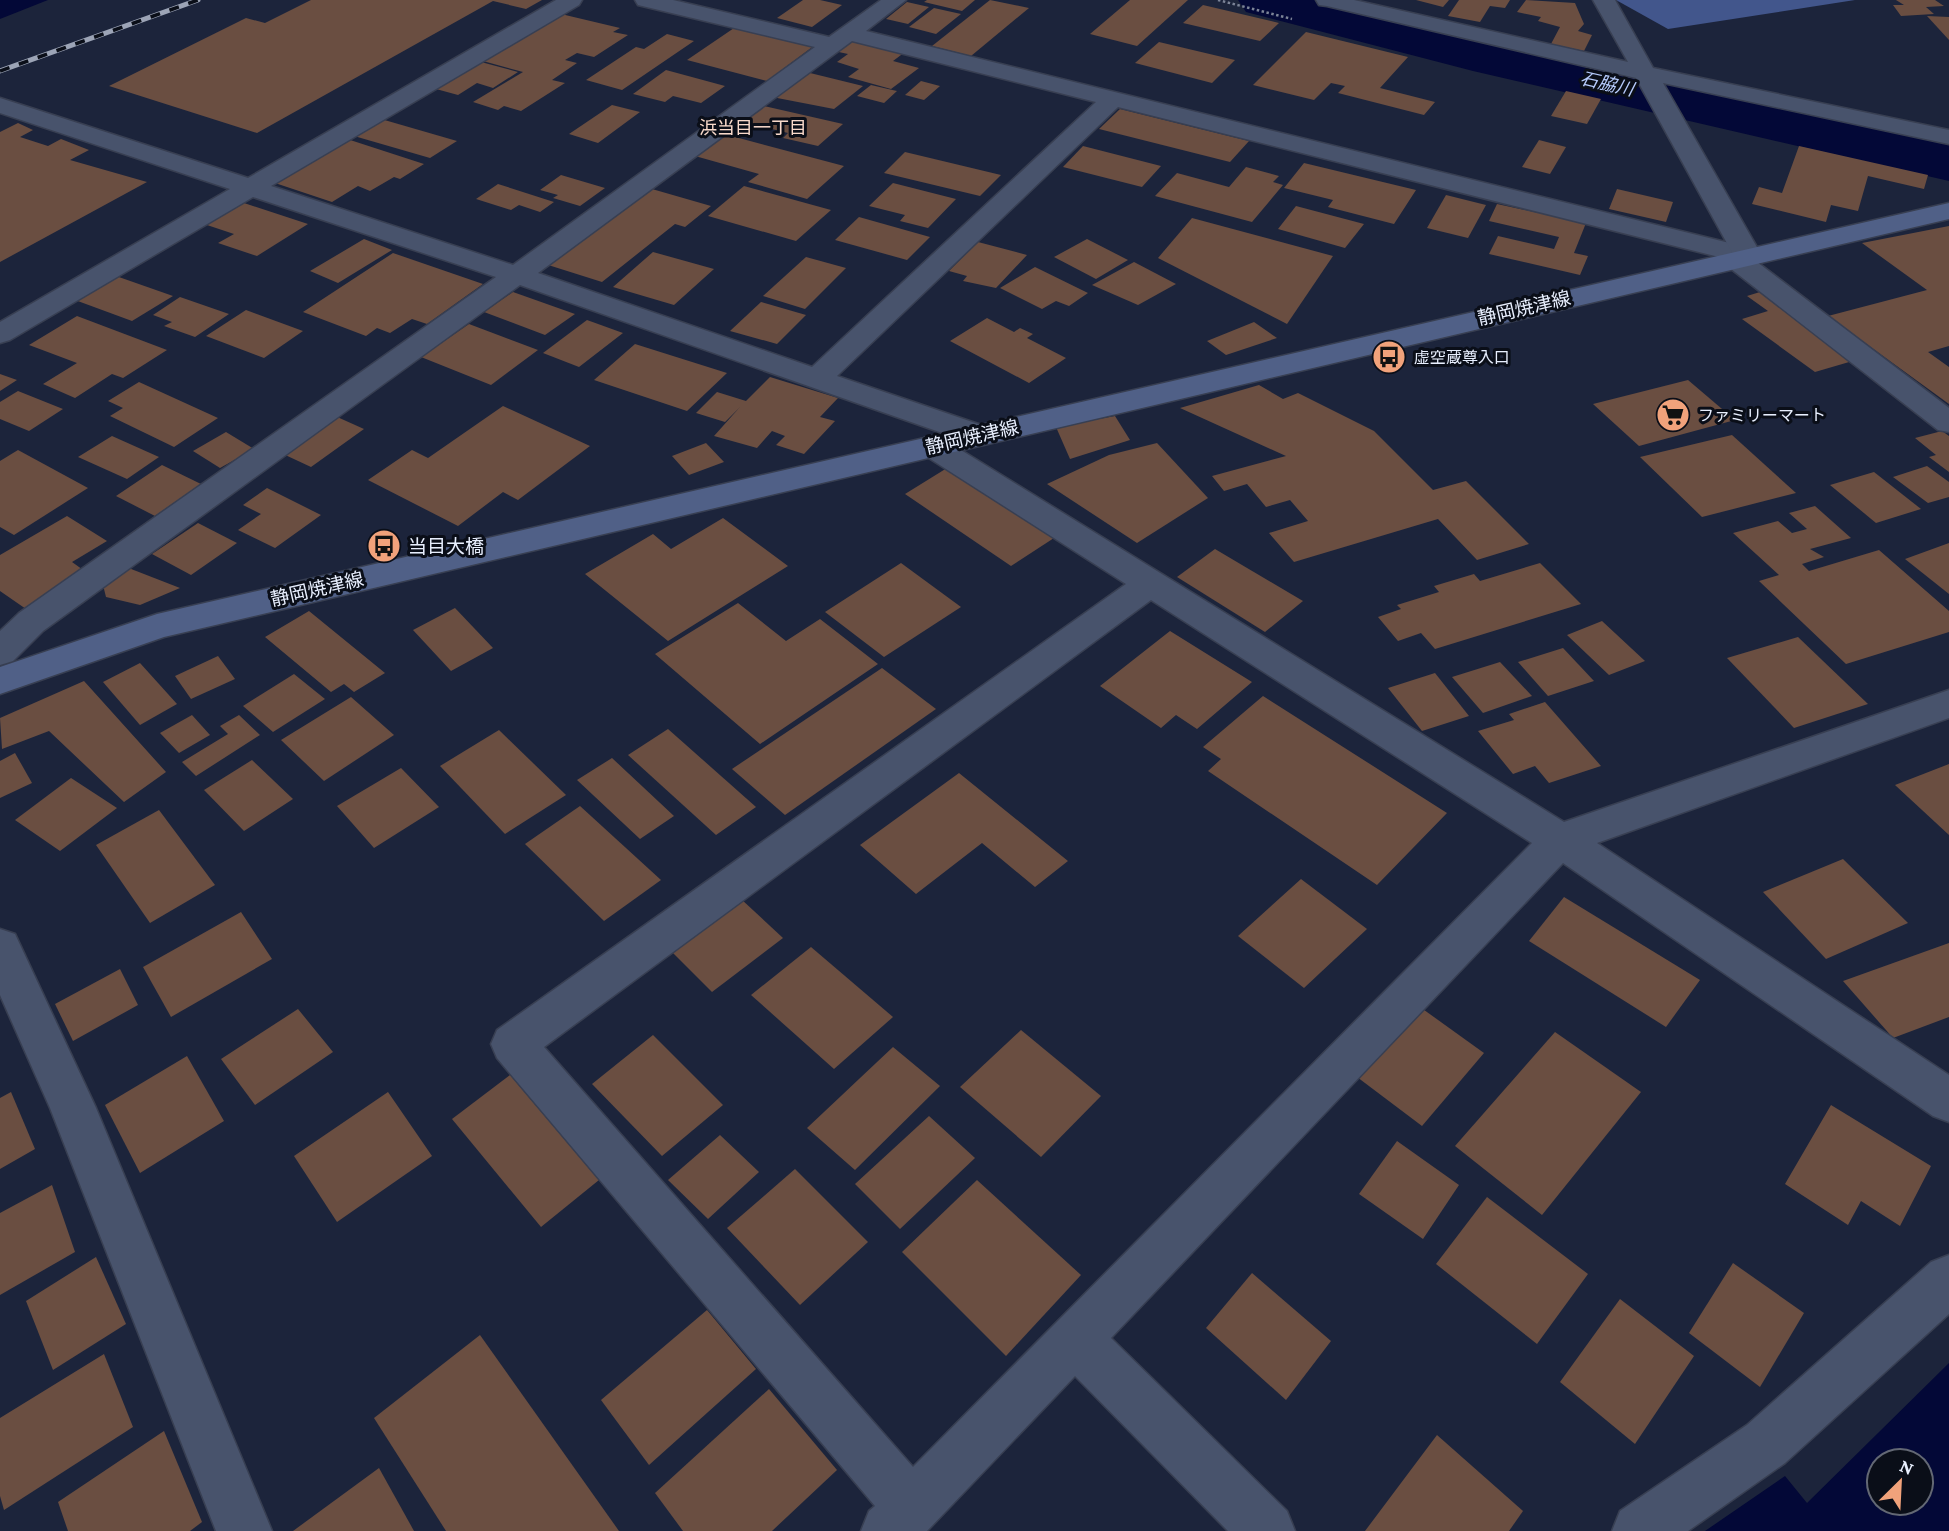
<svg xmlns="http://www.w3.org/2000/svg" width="1949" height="1531" viewBox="0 0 1949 1531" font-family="'Crimson Pro','Noto Sans JP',serif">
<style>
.forest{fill:#42568c}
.water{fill:#030837;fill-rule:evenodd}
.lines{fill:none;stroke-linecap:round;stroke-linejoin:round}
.river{fill:#030837;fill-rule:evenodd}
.building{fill:#6a4e41}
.minor-casing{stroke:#383f52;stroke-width:3}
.tertiary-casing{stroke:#383f52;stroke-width:3}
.secondary-casing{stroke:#383f52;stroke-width:3}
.path{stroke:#7c8497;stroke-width:2.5;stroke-dasharray:2.5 2.5;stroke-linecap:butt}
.minor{fill:#48536c;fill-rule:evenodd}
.tertiary{fill:#48536c;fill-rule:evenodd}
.secondary{fill:#506087;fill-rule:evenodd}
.rail-casing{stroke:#9ca4b6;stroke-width:5}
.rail{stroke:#0a0e18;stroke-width:3.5;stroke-dasharray:10;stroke-linecap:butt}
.labels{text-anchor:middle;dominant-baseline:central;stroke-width:6;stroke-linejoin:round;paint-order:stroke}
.far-poi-label{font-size:16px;fill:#e8effe;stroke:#0a0e18;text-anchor:start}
.far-water-label{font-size:18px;font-style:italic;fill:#b5cafb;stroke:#0a0e18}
.far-neighbourhood-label{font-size:18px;fill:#f9dacb;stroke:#0a0e18}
.street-label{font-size:19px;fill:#e8effe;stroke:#0a0e18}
.poi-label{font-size:19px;fill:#e8effe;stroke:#0a0e18;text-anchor:start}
</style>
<rect width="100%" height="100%" fill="#1c243b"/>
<!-- forest -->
<polygon class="forest" points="1616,0 1855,0 1668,29"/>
<!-- water -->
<g class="water">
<polygon points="0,0 48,0 0,19"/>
<path d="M1949 1363V1531H1705L1785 1476 1807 1503ZM1921 1461V1503H1879V1461Z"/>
</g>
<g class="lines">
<!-- river -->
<polygon class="river" points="1238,0 1333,0 1475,36 1949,141 1949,181 1473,71 1246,12"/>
</g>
<!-- building -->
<g class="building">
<polygon points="311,0 542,0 526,9 493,1 257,133 109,86 246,18 265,23"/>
<polygon points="803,0 820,0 842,5 812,27 777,18"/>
<polygon points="927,0 975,0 962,11 924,2"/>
<polygon points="990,0 1029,8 971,56 932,46"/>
<polygon points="1130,0 1188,0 1137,46 1090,34"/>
<polygon points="1416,0 1449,0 1443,7"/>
<polygon points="1459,0 1510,0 1505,8 1490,6 1480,22 1448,16"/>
<polygon points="1526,0 1575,3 1584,24 1578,31 1592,35 1584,51 1551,44 1560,27 1538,21 1541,17 1517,12"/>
<polygon points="1896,0 1935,0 1944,6 1926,7 1934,14 1901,16 1893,5 1904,5"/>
<polygon points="907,2 929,7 908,24 886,19"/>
<polygon points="1203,5 1279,23 1260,41 1183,23"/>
<polygon points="934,8 961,14 936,34 909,27"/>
<polygon points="561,14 620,28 613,32 628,35 594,57 577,53 565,60 577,63 552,80 565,83 521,111 504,106 498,110 473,102 523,72 483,61"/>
<polygon points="1927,16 1949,17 1949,40"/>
<polygon points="737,26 815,45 767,81 687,60"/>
<polygon points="1306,32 1408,57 1380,88 1435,102 1424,115 1338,93 1345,86 1331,83 1314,100 1253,85"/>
<polygon points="667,34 694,41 622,90 586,80 636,47 644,49"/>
<polygon points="852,38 905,52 893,61 919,68 891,89 848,77 859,69 837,62 848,54 834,51"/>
<polygon points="1159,42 1235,60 1212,83 1135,63"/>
<polygon points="481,62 518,72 493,88 477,83 458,95 436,89"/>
<polygon points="666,70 725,86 701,103 673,96 665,102 633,94"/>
<polygon points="806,72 863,86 834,109 772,97"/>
<polygon points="921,81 940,86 924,100 905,95"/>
<polygon points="871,85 888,89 897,91 884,103 857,96"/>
<polygon points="1566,91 1601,99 1587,124 1551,116"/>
<polygon points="612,105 640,112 598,143 569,134"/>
<polygon points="764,106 843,124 818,146 783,138 788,133 744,122"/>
<polygon points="1120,109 1249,141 1230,162 1099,129"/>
<polygon points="381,119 457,141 430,158 354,136"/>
<polygon points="18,123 33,130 20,137 48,146 61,139 89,150 70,160 147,182 0,262 0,132"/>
<polygon points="724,134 844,166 807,199 748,182 759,174 695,156"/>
<polygon points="344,138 424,164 400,179 394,177 370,191 358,186 332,202 269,181"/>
<polygon points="1539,140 1566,147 1550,174 1522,167"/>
<polygon points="1083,146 1161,166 1142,187 1063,167"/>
<polygon points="1799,146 1928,175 1924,189 1868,176 1858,211 1831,205 1826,222 1752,204 1759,187 1782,193"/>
<polygon points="905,152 1001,175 980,196 884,173"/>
<polygon points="1304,163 1416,190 1394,224 1328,207 1333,200 1284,188"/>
<polygon points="1246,167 1279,176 1273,182 1283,185 1252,222 1155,196 1177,173 1229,187"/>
<polygon points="561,175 605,188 580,206 553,198 558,195 540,190"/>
<polygon points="893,183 956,199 928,228 900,221 905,215 869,206"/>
<polygon points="498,184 554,202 540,212 519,205 511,210 476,199"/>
<polygon points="744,186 831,210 796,241 708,216"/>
<polygon points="652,189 711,206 685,227 675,224 602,282 545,264 619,207 625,209"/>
<polygon points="1617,189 1673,202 1666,222 1609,209"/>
<polygon points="1446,195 1486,205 1468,238 1427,228"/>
<polygon points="241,202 308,224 257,256 218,243 234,234 204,224"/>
<polygon points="1497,204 1586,223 1574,253 1588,256 1580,275 1489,254 1498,236 1554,249 1559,237 1489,221"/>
<polygon points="1296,206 1364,224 1345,248 1278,229"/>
<polygon points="859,217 930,237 907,260 835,240"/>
<polygon points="1192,218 1333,256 1287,324 1158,258"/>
<polygon points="1949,226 1949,346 1928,352 1949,367 1949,404 1828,316 1927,290 1862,243"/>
<polygon points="364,239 392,250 338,283 310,271"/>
<polygon points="1087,239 1128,260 1096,279 1054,257"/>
<polygon points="978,242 1027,255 996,288 963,281 967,276 949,271"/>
<polygon points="653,252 714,269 674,305 613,287"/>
<polygon points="393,253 483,284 427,324 412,319 390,333 377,328 366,336 303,312"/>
<polygon points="806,257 846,268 805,309 763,296"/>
<polygon points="1134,262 1176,284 1138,305 1092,285"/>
<polygon points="1035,267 1088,293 1069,306 1056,301 1042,309 1000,288"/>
<polygon points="116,276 173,296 132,321 75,300"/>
<polygon points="513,292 575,314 545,335 484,312"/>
<polygon points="1760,292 1856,360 1815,372 1742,319 1768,311 1747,296"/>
<polygon points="180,297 229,314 195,337 164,326 172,322 153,315"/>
<polygon points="761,302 806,315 777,344 730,331"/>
<polygon points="246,310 303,331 264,358 206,336"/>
<polygon points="77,316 167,350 123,378 112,374 75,398 43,384 77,363 29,345"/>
<polygon points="987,318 1014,332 1020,328 1033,334 1027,338 1066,358 1029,383 950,341"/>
<polygon points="587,320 623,333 579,367 543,353"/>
<polygon points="1254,322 1277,338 1226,355 1207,341"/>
<polygon points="469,324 538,350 491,385 421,357"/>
<polygon points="635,344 727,373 687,411 594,380"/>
<polygon points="0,374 17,380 0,391"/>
<polygon points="770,377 838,398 820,417 835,421 804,454 776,445 785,436 772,431 757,448 714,436 740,407 725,422 696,413 717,392 746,401"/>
<polygon points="1688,380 1735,420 1639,446 1593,404"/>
<polygon points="139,382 218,418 174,447 110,416 123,408 108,401"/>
<polygon points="1259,385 1283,399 1298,393 1374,431 1433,490 1466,481 1529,544 1477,560 1438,519 1294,562 1269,533 1308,521 1290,500 1266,507 1247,484 1224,491 1212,476 1286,456 1180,408"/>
<polygon points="18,391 63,409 29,431 0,419 0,402"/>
<polygon points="503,406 590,446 518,500 503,492 458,526 368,480 412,450 428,458"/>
<polygon points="335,416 364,429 311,467 281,453"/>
<polygon points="1115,416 1130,440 1070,459 1056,427"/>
<polygon points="1942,431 1949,436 1949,472 1929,457 1936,455 1915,438"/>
<polygon points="226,432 254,449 220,468 193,451"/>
<polygon points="1732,435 1796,493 1702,517 1640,457"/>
<polygon points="112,436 159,457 127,479 78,457"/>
<polygon points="706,443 724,462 689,475 672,456"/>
<polygon points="1157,443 1208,498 1137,543 1047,484 1109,455"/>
<polygon points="18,450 88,488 14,535 0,527 0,461"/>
<polygon points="162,465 201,484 155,516 116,496"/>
<polygon points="1927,466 1949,482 1949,497 1928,503 1893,477"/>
<polygon points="947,468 1054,538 1011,566 905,494"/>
<polygon points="1874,472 1921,509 1876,523 1830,485"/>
<polygon points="267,488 321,515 275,548 238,530 261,514 243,505"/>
<polygon points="1815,506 1851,538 1810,549 1824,557 1802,564 1809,571 1879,550 1949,611 1949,632 1846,664 1759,581 1779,575 1733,533 1778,521 1792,533 1807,529 1789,513"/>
<polygon points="67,516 107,541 72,562 86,572 26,609 0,591 0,555"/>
<polygon points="723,518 788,566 668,641 585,574 653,534 671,549"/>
<polygon points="198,523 237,543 191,575 152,554"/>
<polygon points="1949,543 1949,594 1905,559"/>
<polygon points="1215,549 1303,601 1265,632 1177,577"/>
<polygon points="901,563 961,607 884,657 825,612"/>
<polygon points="1540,563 1581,604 1435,649 1421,633 1398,641 1378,617 1401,609 1397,605 1439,592 1434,586 1474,574 1480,581"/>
<polygon points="126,567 180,588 140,605 106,597 103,585"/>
<polygon points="738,603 786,641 820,619 878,664 760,744 655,654"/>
<polygon points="455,608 493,648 451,671 413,630"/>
<polygon points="309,611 385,673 354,692 344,684 331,692 265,637"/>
<polygon points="1602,621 1645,661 1609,675 1567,635"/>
<polygon points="1170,631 1252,682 1197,729 1176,715 1161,728 1100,686"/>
<polygon points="1798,637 1868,704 1794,728 1727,658"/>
<polygon points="1563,648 1594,681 1548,696 1518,662"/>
<polygon points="218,656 235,679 191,699 175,676"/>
<polygon points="1500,662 1532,696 1483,713 1452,677"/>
<polygon points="140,663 177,704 140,725 103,682"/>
<polygon points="882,668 936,709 785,815 732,769"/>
<polygon points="1435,673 1469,716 1422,731 1388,688"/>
<polygon points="294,674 325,699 273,732 243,706"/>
<polygon points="84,681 166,772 124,802 49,731 2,749 0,718"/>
<polygon points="1263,696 1447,813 1377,885 1208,771 1221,759 1203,747"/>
<polygon points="351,697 394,735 324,781 281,740"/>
<polygon points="1545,702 1601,766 1549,783 1535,766 1513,774 1478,731 1514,720 1509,714"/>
<polygon points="192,715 210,735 179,753 160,733"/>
<polygon points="239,715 260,735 196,776 182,762 228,734 220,726"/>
<polygon points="668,729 756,807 716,835 628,755"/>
<polygon points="499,730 566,795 505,834 440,766"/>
<polygon points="15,753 32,783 0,798 0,761"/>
<polygon points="612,758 674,816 640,839 577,780"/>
<polygon points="252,760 293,799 244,831 204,790"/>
<polygon points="1949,764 1949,835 1895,785"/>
<polygon points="401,768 439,807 374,848 337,806"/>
<polygon points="959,773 1068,861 1035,887 982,843 916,894 860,845"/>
<polygon points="71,778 117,808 60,851 15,820"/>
<polygon points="580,806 661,880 604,921 525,844"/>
<polygon points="159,810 215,885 150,923 96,845"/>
<polygon points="1843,859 1908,923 1826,959 1763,892"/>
<polygon points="1301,879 1367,929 1304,988 1238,936"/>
<polygon points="1564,897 1700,980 1666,1027 1529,941"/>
<polygon points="741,899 783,938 712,992 671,951"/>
<polygon points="241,912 272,959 171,1017 143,967"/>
<polygon points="1949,943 1949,1017 1893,1038 1843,981"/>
<polygon points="811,947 893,1017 834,1069 751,995"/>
<polygon points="120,969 138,1005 73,1041 55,1004"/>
<polygon points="1420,1007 1484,1053 1422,1126 1357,1077"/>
<polygon points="298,1009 333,1052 255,1105 221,1059"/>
<polygon points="1021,1030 1101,1096 1041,1157 960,1087"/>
<polygon points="1555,1032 1641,1092 1542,1215 1455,1146"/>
<polygon points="653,1035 723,1105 662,1156 592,1084"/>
<polygon points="893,1047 940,1086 855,1170 807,1128"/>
<polygon points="187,1056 224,1121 140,1173 105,1105"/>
<polygon points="510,1075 599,1180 541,1227 452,1119"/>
<polygon points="11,1092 35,1149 0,1169 0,1098"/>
<polygon points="388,1092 432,1156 337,1222 294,1156"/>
<polygon points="1831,1105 1931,1166 1900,1226 1861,1201 1848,1225 1785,1184"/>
<polygon points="929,1116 975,1158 900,1229 855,1184"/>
<polygon points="720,1135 759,1172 708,1219 668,1180"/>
<polygon points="1397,1141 1459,1185 1423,1239 1359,1194"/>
<polygon points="795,1169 868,1242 800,1305 727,1228"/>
<polygon points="977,1180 1081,1275 1006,1356 902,1252"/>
<polygon points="52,1185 75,1252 0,1295 0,1213"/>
<polygon points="1487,1197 1588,1274 1537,1344 1436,1264"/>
<polygon points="96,1257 126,1324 53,1370 26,1301"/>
<polygon points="1733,1263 1804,1313 1760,1387 1689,1333"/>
<polygon points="1252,1273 1331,1341 1286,1400 1206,1328"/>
<polygon points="1620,1299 1694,1356 1635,1444 1560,1382"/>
<polygon points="707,1310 756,1369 649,1465 601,1400"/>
<polygon points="480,1335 619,1531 446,1531 374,1418"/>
<polygon points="104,1354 133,1427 4,1510 0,1496 0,1418"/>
<polygon points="769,1389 837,1470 772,1531 683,1531 655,1493"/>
<polygon points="164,1431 202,1522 190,1531 68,1531 58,1502"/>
<polygon points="1437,1435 1523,1511 1509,1531 1365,1531"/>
<polygon points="379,1468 414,1531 293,1531"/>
</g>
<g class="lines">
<defs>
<g id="minor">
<path d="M556 0H582L579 5 271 186 513 265 815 47 638 5 635 0H673L829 37 881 0H906L866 31 1758 250 1762 256 1757 262 1949 408V432L1938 430 1726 265 1723 258 1118 107 837 376 990 428 995 435 990 442 979 445 968 442 520 285 43 631 13 661 0 665V631L19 613 496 277 253 197 10 340 0 343V322L230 189 0 113V98L248 178ZM852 41 1096 102 812 367 538 273Z"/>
<path d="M932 436 943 439 1564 822 1949 690V718L1597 843 1949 1075V1122L1933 1116 1563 863 1111 1338 1287 1511 1295 1531H1228L1075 1376 927 1531H861L869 1511 875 1506 497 1058 491 1044 497 1030 1126 584 921 453 916 446 921 439ZM1151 600 1532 843 913 1467 544 1047Z"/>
<polygon points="0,929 15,934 96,1108 272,1531 216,1531 50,1108 0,995"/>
<polygon points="1949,1255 1949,1314 1785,1463 1688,1531 1612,1531 1620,1511 1747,1425 1931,1262"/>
</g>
<polygon id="tertiary" points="1316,0 1354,0 1628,62 1593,0 1615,0 1653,68 1949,130 1949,144 1663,83 1762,256 1758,262 1748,264 1738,262 1734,256 1636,78 1327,6 1319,5"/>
<polygon id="secondary" points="1949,203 1949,219 164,637 0,694 0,667 157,614"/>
</defs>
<!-- minor casing -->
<use href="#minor" class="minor-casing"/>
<!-- tertiary casing -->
<use href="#tertiary" class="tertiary-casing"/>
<!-- secondary casing -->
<use href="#secondary" class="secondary-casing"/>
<!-- path -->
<polyline class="path" points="1218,0 1292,19"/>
<!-- minor -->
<use href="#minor" class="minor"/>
<!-- tertiary -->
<use href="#tertiary" class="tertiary"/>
<!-- secondary -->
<use href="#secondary" class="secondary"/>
<defs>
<polyline id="rail" points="0,71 198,0"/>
</defs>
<!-- rail casing -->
<use href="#rail" class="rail-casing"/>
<!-- rail -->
<use href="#rail" class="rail"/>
</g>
<!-- icons -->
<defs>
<symbol id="bus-disc" viewBox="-11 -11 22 22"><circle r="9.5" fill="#f1a27b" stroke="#0a0e18"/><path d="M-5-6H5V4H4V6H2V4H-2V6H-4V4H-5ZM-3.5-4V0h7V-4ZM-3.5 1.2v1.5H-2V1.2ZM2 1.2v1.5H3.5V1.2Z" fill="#111"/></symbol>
<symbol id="supermarket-disc" viewBox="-11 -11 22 22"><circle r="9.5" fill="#f1a27b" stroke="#0a0e18"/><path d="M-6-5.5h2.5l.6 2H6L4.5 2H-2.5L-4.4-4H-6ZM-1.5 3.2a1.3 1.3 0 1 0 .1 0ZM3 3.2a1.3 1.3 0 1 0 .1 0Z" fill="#111"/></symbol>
</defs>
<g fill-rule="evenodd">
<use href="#bus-disc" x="1370" y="338" width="38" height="38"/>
<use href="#supermarket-disc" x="1654" y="396" width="38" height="38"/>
<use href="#bus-disc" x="365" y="527" width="38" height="38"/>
</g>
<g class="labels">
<!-- far-poi labels -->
<g class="far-poi-label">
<text x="1414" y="357">虚空蔵尊入口</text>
<text x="1698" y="415">ファミリーマート</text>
</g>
<!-- far-water labels -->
<g class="far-water-label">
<text transform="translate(1607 84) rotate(13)">石脇川</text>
</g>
<!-- far-neighbourhood labels -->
<g class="far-neighbourhood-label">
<text x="753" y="128">浜当目一丁目</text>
</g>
<!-- street labels -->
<g class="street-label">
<text transform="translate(1524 308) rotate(-13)">静岡焼津線</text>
<text transform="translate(972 437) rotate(-13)">静岡焼津線</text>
<text transform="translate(317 589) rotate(-13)">静岡焼津線</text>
</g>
<!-- poi labels -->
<g class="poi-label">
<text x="408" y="546">当目大橋</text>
</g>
</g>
<!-- north arrow -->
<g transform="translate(1900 1482) rotate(24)"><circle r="33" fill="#0a0e18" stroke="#636874" stroke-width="2"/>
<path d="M0-5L12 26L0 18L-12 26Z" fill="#f1a27b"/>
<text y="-10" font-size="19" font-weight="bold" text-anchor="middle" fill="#e8effe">N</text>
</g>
</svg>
